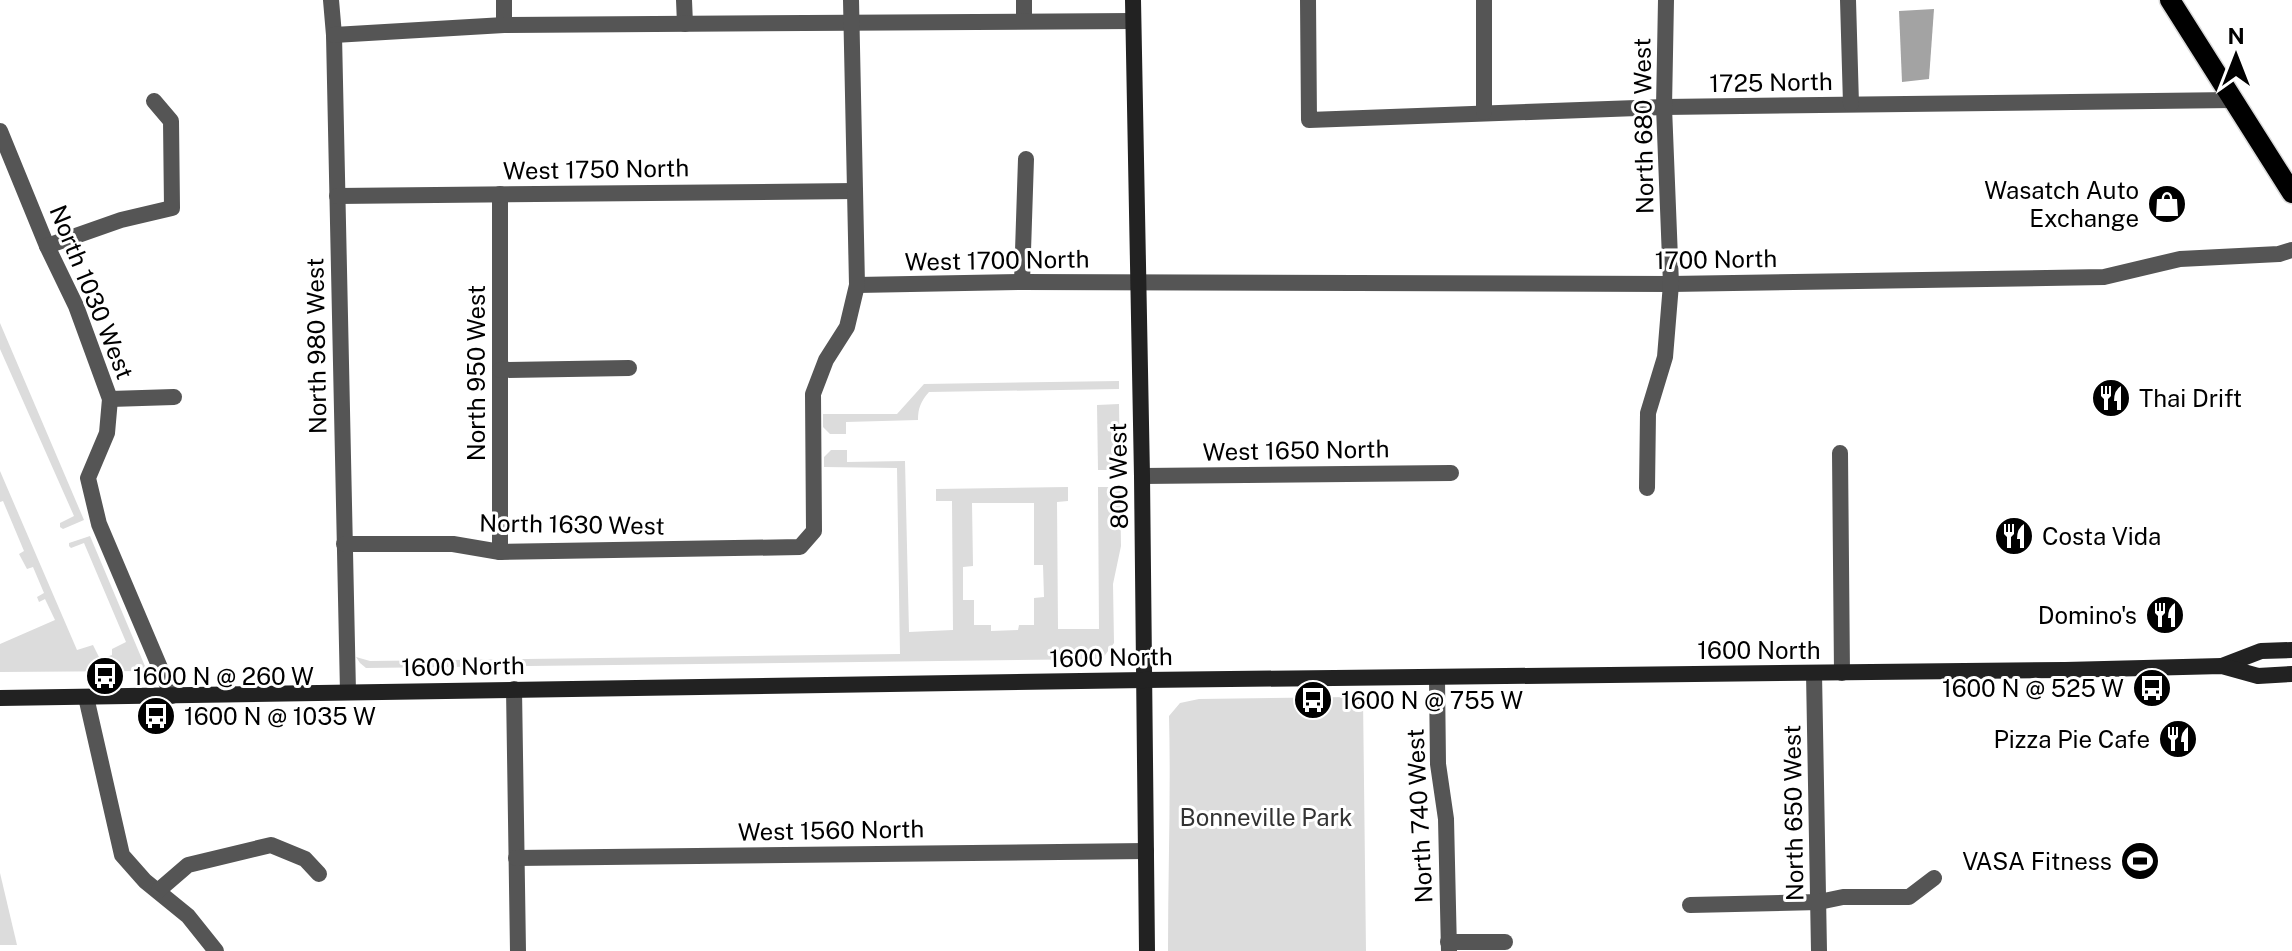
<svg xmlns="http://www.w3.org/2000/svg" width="2292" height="951" viewBox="0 0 2292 951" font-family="'Public Sans',sans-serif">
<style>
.green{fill:#dcdcdc;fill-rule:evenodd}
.water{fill:#a3a3a3}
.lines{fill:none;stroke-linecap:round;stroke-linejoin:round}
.primary-casing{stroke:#dbdbdb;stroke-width:23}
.street{stroke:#555;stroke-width:16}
.secondary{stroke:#222;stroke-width:16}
.primary{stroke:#000;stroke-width:20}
.labels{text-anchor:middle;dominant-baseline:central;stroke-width:6;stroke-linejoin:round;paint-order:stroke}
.street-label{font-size:24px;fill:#000;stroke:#fff}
.poi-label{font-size:24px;fill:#000;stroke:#fff;text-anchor:end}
.park-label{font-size:24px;fill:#333;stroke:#fff}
</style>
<rect width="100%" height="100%" fill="#fff"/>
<!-- green -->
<g class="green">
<polygon points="0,323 84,520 63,529 60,527 60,523 74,516 0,349"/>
<path d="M1119 381V389L929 392C921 401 918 408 918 420L846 422V434H830L823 427V414H897L924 384Z"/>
<polygon points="1119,404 1120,470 1098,470 1097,405"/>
<path d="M831 450H847V462L905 461 909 632 953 630 952 501H936V489L1068 487V501L1057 502 1058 629H1099L1098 487H1120L1121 546 1113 584 1114 643 1102 659 366 668 360 663 356 657 370 661 900 654 897 468 824 467V457ZM972 503H1034V565H1043L1044 597 1034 598V625H1019L1018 630 991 631V625H974V600H963V567L973 566Z"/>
<polygon points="0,471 77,650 93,645 100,659 112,655 112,649 126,642 84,543 71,548 69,546 69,543 90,536 147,671 0,672 0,644 55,620 45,599 39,602 37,597 44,593 33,567 27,569 19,554 24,551 3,501 0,502"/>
<path d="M1351 697 1363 698 1366 951H1168C1168 872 1171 794 1169 716L1180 703 1199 699Z"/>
<polygon points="0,873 17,945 0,945"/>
</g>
<!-- water -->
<polygon class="water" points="1934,9 1929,79 1902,82 1899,11"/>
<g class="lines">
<defs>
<polyline id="primary" points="2170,0 2292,193"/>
</defs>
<!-- primary casing -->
<use href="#primary" class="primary-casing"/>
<!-- street -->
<g class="street">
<polyline points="331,0 334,35 348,692"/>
<polyline points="504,0 504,25"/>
<polyline points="684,0 685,24"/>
<polyline points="1024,0 1024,21"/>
<polyline points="1308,0 1309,120 1664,107 2233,100"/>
<polyline points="1484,0 1484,112"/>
<polyline points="1848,0 1851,104"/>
<polyline points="334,35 504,25 1133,21"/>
<polyline points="0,131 47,246 76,306 110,399 107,433 88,478 99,524 172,696"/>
<polyline points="500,194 500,552"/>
<polyline points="337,196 855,191"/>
<polyline points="47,246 121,220 172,208 171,121 154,101"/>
<polyline points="1022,282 1026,159"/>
<polyline points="857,285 1022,282 1671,284 2104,277 2180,259 2279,254 2292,250"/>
<polyline points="500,370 629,368"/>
<polyline points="110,399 174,397"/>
<polyline points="1840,453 1842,673"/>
<polyline points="1142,476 1451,473"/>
<polyline points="1647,488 1648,413 1665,357 1671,284 1664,107 1666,0"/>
<polyline points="344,544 453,544 500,552 800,547 814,531 813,394 826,360 847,327 857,285 851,0"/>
<polyline points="1814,673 1819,951"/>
<polyline points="1437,678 1438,764 1446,819 1449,951"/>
<polyline points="514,689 518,951"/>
<polyline points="86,697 122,855 145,881 188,916 216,951"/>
<polyline points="516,858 1146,851"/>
<polyline points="159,890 188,865 271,845 305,859 319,874"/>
<polyline points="1690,905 1819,902 1843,897 1909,897 1934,878"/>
<polyline points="1448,942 1505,942"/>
</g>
<!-- secondary -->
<g class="secondary">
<polyline points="1133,0 1142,476 1147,951"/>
<polyline points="2222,666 2261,651 2292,650"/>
<polyline points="0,698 1145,680 2065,670 2222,666 2258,676 2292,674"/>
</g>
<!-- primary -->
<use href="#primary" class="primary"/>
</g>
<!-- icons -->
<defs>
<symbol id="shop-disc" viewBox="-11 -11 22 22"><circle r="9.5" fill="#000" stroke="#fff"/><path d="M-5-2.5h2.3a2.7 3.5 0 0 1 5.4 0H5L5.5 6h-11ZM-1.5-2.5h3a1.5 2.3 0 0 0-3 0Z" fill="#fff"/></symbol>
<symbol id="restaurant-disc" viewBox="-11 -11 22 22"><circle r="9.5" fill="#000" stroke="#fff"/><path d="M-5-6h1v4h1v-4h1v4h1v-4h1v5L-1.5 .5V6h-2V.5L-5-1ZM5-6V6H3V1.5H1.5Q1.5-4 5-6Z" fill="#fff"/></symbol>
<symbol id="bus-disc" viewBox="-11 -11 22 22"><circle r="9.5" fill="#000" stroke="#fff"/><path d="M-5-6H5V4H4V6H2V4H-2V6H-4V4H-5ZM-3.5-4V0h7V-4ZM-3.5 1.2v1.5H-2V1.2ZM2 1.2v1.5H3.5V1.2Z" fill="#fff"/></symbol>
<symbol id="stadium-disc" viewBox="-11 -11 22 22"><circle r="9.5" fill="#000" stroke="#fff"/><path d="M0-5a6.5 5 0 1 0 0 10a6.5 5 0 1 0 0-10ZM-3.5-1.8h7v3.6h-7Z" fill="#fff"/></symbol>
</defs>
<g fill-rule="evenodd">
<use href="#shop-disc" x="2145" y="182" width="44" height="44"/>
<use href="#restaurant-disc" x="2089" y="376" width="44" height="44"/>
<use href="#restaurant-disc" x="1992" y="514" width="44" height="44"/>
<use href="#restaurant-disc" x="2143" y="593" width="44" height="44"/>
<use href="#bus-disc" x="83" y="654" width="44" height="44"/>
<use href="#bus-disc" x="2130" y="666" width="44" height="44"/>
<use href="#bus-disc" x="1291" y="678" width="44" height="44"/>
<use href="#bus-disc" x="134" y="694" width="44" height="44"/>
<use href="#restaurant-disc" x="2156" y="717" width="44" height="44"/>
<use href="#stadium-disc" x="2118" y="839" width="44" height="44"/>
</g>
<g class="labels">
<!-- street labels -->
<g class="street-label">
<text transform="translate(1771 82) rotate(-1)">1725 North</text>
<text transform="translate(1643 126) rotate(-91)">North 680 West</text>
<text transform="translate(596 169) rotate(-1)">West 1750 North</text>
<text transform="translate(1716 259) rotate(-1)">1700 North</text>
<text transform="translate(997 260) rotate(-1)">West 1700 North</text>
<text transform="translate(92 292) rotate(68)">North 1030 West</text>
<text transform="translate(316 346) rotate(-91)">North 980 West</text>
<text transform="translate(476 373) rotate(-90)">North 950 West</text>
<text transform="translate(1296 450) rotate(-1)">West 1650 North</text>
<text transform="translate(1118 476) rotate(-91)">800 West</text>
<text transform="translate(572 524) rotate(1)">North 1630 West</text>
<text x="1759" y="650">1600 North</text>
<text transform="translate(1111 657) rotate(-1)">1600 North</text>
<text transform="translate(463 666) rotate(-1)">1600 North</text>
<text transform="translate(1793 813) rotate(-91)">North 650 West</text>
<text transform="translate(1419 816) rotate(-93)">North 740 West</text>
<text transform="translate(831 830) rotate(-1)">West 1560 North</text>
</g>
<!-- poi labels -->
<g class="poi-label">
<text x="2139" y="190">Wasatch Auto<tspan x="2139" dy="28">Exchange</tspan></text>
<text x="2139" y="398" text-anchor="start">Thai Drift</text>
<text x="2042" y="536" text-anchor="start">Costa Vida</text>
<text x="2137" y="615">Domino's</text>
<text x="133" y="676" text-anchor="start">1600 N @ 260 W</text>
<text x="2124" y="688">1600 N @ 525 W</text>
<text x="1341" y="700" text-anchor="start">1600 N @ 755 W</text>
<text x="184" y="716" text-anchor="start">1600 N @ 1035 W</text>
<text x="2150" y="739">Pizza Pie Cafe</text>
<text x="2112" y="861">VASA Fitness</text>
</g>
<!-- park labels -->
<g class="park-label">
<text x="1266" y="817">Bonneville Park</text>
</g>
</g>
<!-- north arrow -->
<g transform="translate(2236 56)" stroke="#ffffff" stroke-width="6" paint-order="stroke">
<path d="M0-6L14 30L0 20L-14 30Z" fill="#000000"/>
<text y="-12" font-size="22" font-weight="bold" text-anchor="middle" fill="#000000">N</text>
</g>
</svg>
